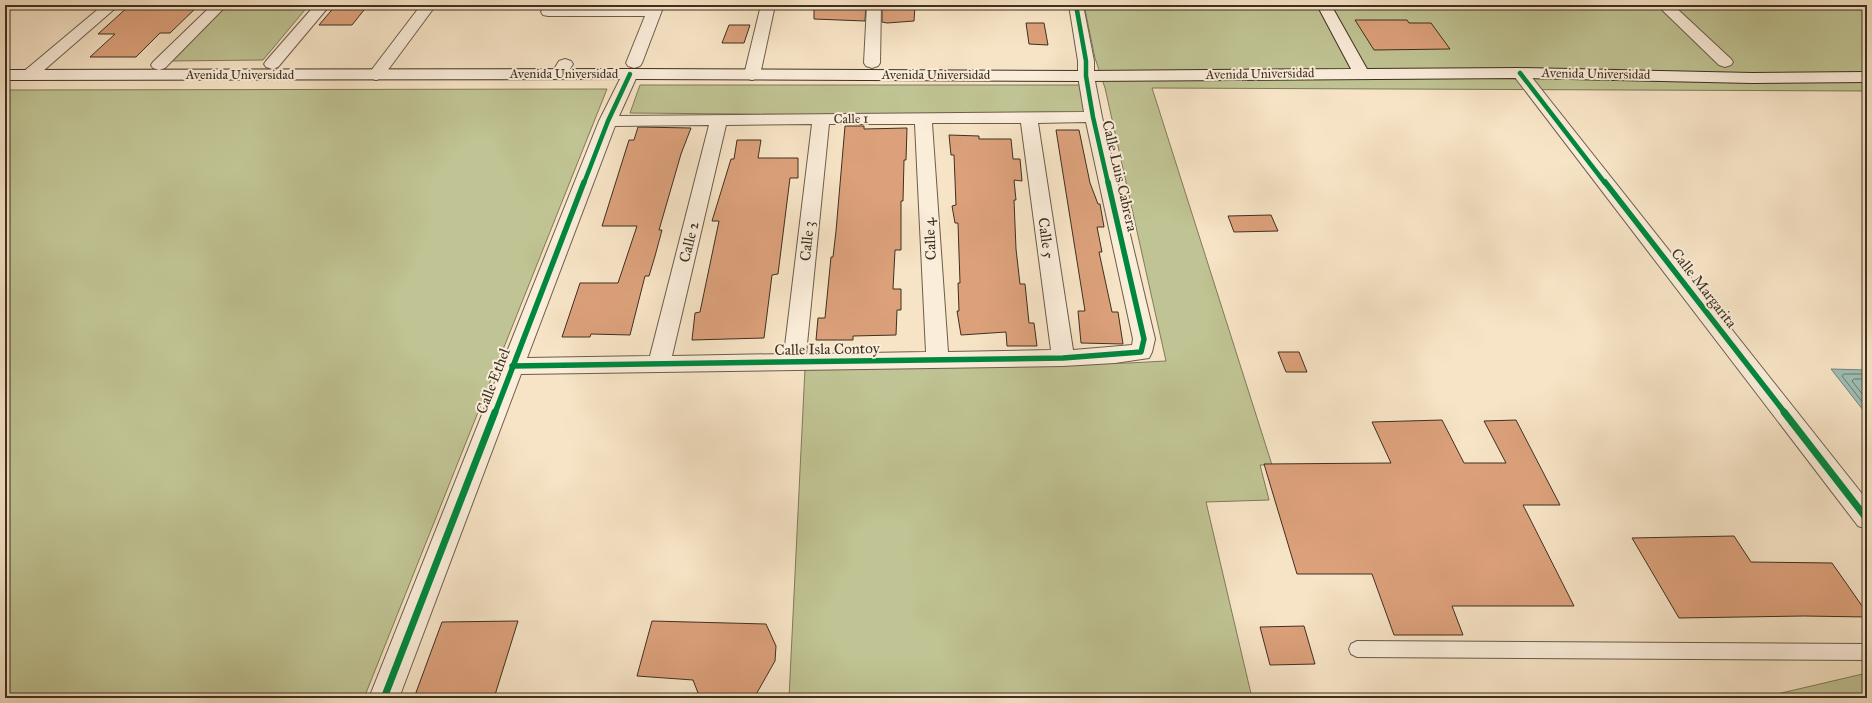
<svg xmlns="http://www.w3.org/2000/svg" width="1872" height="703" viewBox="0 0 1872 703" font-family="'IM FELL Great Primer',serif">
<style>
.green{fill:#c0c393;stroke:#7f7a5a}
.water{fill:#9dbeb6;stroke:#77857a}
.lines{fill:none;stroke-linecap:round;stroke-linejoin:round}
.shore{stroke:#6e776c;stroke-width:1}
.building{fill:#dca17b;stroke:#3e3021}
.lane-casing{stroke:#6c5d4a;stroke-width:2}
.street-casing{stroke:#6c5d4a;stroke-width:2}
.secondary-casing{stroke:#3e3021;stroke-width:2}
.lane{fill:#faedda;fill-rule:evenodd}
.street{fill:#faedda;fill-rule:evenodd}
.secondary{fill:#faedda;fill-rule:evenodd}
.cycleway-far2-casing{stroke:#faedda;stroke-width:6}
.cycleway-far1-casing{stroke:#faedda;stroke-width:8}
.cycleway-casing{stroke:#faedda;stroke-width:10}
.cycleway-far2{stroke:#00873e;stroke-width:4.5}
.cycleway-far1{stroke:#00873e;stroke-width:5.5}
.cycleway{stroke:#00873e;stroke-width:7}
.labels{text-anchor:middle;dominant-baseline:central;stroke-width:4;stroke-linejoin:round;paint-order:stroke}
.far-street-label{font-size:13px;fill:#3e3021;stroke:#faedda}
.street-label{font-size:15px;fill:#3e3021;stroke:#faedda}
</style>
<rect width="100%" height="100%" fill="#f7e4c6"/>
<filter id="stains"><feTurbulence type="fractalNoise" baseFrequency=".005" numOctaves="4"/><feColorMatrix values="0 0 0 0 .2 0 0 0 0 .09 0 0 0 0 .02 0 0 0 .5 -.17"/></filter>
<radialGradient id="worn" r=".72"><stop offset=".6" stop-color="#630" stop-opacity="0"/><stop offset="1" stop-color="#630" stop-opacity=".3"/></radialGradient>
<!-- green -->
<g class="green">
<polygon points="227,5 309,5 263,60 171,61"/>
<polygon points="1084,5 1867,5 1867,91 1152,88 1272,465 1260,465 1269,500 1206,502 1252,698 789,698 805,368 1129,363 1166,361 1105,88 1095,58"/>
<polygon points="640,85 1079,85 1086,113 856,115 630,113"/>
<polygon points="607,89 364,698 5,698 5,90"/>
<polygon points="1867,673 1867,698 1760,698"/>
</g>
<!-- water -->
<polygon class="water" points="1831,369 1867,370 1867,415"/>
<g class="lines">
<!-- shore -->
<g class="shore">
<polyline points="1867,374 1844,374 1842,376 1867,408"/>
<polyline points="1867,379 1854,379 1852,381 1867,400"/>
</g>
</g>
<!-- building -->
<g class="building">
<polygon points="130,5 199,5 170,33 160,33 136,57 90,57 115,34 98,34"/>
<polygon points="336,5 368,5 352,25 319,25"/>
<polygon points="814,5 866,5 865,21 814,19"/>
<polygon points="882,5 915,5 914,21 887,23 882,22"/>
<polygon points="1355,20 1407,20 1409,23 1431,23 1450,49 1374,50"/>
<polygon points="1026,23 1044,23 1048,45 1029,44"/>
<polygon points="729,25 750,25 744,43 722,43"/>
<polygon points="845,126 864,126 864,129 907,128 906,160 904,160 903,201 901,201 901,250 895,250 893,289 901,289 901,310 897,310 896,335 853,336 853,340 816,340 818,318 825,318 831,257 833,257 836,231"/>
<polygon points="638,127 691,128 681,154 659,230 662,230 655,256 649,276 645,276 630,335 591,334 590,337 562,337 580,283 618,283 637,226 602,226 629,140 634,140"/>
<polygon points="1056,130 1079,130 1090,183 1098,204 1100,204 1104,227 1097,227 1102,252 1099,252 1112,312 1118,312 1123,344 1081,343 1078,311 1085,311"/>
<polygon points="949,135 979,136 979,139 1011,139 1013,159 1020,159 1022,181 1014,180 1016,200 1014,200 1016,249 1020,284 1025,284 1029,323 1034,323 1037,346 1007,346 1006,332 961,335 957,311 959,311 958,283 960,283 958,223 955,223 952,206 956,205 954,155 951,155"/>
<polygon points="737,140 761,140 758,158 798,158 798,178 790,178 778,274 772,275 764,338 692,340 695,313 700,312 719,221 712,221 731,159 734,159"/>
<polygon points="1271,215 1278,231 1234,232 1228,216"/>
<polygon points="1278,352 1299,352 1307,372 1286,372"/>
<polygon points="1442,420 1464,463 1506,463 1484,421 1516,420 1560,505 1523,505 1574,606 1452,606 1463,635 1394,635 1372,574 1297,574 1264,464 1391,463 1372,422"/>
<polygon points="1734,536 1751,562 1832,563 1867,613 1867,617 1804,616 1679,618 1632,538"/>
<polygon points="518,621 494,698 414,698 442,622"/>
<polygon points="652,621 766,624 776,646 775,661 754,698 700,698 693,680 637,676"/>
<polygon points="1304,626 1315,664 1270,665 1260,627"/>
</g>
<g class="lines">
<defs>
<polygon id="lane" points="1357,641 1867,644 1867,660 1357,657 1351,654 1349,649 1351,644"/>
<g id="street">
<polygon points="103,5 119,5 35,78 29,80 23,78 21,75 23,72"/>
<polygon points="212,5 227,5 165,68 159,70 153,68 151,65 153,62"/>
<polygon points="315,5 330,5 278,67 272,69 266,67 264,64 266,61"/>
<polygon points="421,5 436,5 382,78 376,80 370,78 368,75 370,72"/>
<polygon points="545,5 559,5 558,7 664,5 642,63 640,66 634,68 628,66 626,63 645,16 548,16 543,15 541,12"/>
<polygon points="761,5 775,5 760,75 758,78 752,80 746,78 744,75"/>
<polygon points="867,5 881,5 880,63 878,66 872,68 866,66 864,63"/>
<path d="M1069 5H1083L1094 61V76L1102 117 1155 339 1152 352 1149 358 1115 363 1063 366 521 374 399 698H369L599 121 624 71 630 69 636 71 638 74 619 116 1084 112 1078 76V61ZM1086 122 1133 339 1132 345 1073 350 1038 123ZM932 123H1021L1051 350 948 352ZM812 124 784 354 672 356 726 125ZM829 124H915L926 352 806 354ZM709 125 650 356 527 358 615 126Z"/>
<polygon points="1657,5 1673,5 1731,59 1733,62 1731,65 1725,67 1719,65"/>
<polygon points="565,59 571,61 573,64 565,77 559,79 553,77 551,74 559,61"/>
<polygon points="1520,68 1526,70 1867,500 1867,529 1858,526 1514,76 1512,73 1514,70"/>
</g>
<polygon id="secondary" points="1317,5 1331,5 1367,69 1520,68 1752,73 1867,72 1867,82 1752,83 1520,78 1086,81 630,79 5,80 5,70 630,69 1086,71 1351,69"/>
</defs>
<!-- lane casing -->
<use href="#lane" class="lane-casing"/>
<!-- street casing -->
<use href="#street" class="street-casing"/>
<!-- secondary casing -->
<use href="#secondary" class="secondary-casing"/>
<!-- lane -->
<use href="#lane" class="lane"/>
<!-- street -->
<use href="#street" class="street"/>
<!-- secondary -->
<use href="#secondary" class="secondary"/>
<defs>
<g id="cycleway-far2">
<polyline points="1076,5 1086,61 1086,76 1093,117 1108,183"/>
<polyline points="1520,73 1605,183"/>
<polyline points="584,183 608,121 630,74"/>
</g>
<g id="cycleway-far1">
<polyline points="1605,182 1785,413"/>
<polyline points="512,366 1063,358 1141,352 1144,339 1108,182"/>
<polyline points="495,413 584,182"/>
</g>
<g id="cycleway">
<polyline points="1784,412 1867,519"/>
<polyline points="384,698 495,412"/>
</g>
</defs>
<!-- cycleway-far2 casing -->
<use href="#cycleway-far2" class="cycleway-far2-casing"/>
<!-- cycleway-far1 casing -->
<use href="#cycleway-far1" class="cycleway-far1-casing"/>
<!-- cycleway casing -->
<use href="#cycleway" class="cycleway-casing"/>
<!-- cycleway-far2 -->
<use href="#cycleway-far2" class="cycleway-far2"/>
<!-- cycleway-far1 -->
<use href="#cycleway-far1" class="cycleway-far1"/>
<!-- cycleway -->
<use href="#cycleway" class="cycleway"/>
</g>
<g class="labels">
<!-- far-street labels -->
<g class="far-street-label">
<text x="564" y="74">Avenida Universidad</text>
<text transform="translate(1260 74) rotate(-1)">Avenida Universidad</text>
<text transform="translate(1596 74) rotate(1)">Avenida Universidad</text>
<text x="240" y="75">Avenida Universidad</text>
<text x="936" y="75">Avenida Universidad</text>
<text transform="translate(851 119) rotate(-1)">Calle 1</text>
</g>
<!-- street labels -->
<g class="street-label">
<text transform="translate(1120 176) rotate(77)">Calle Luis Cabrera</text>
<text transform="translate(1046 238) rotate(82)">Calle 5</text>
<text transform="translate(930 239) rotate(-93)">Calle 4</text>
<text transform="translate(807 241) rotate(-84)">Calle 3</text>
<text transform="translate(689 242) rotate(-76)">Calle 2</text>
<text transform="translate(1704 288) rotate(52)">Calle Margarita</text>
<text transform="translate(827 349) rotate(-1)">Calle Isla Contoy</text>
<text transform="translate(493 381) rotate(-69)">Calle Ethel</text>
</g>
</g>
<!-- margin -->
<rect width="1872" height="703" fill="none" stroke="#f7e4c6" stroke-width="20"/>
<rect x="6" y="6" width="1860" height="691" fill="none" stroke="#3e3021" stroke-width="2"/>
<rect x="10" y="10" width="1852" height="683" fill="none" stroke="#3e3021"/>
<rect width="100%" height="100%" filter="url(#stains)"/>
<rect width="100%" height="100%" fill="url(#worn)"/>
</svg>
